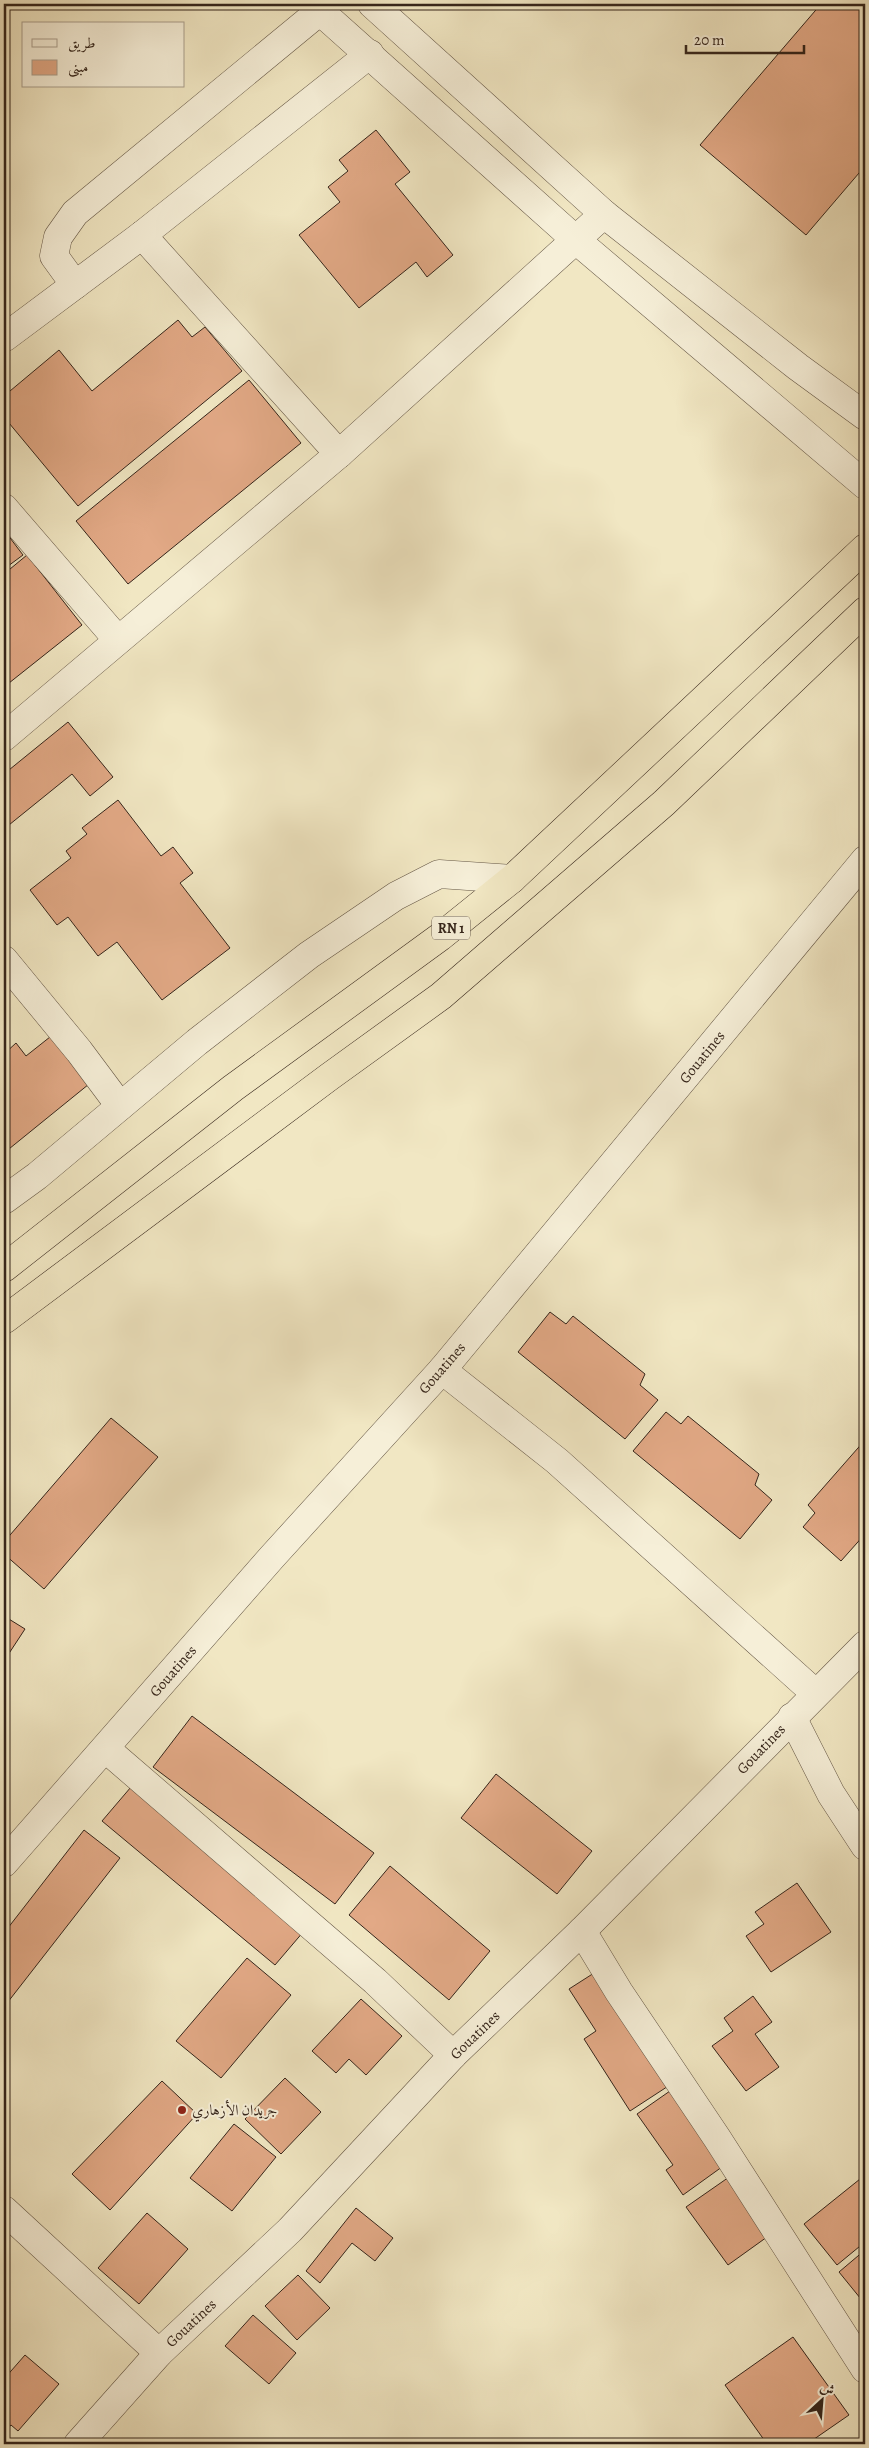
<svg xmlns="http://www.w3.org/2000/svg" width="869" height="2448" viewBox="0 0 869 2448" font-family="Alegreya,Amiri,serif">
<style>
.building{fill:#e2a986;stroke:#35251b}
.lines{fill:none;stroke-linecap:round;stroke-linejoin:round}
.minor-casing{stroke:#645645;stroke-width:29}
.tertiary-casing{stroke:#645645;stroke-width:29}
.trunk-casing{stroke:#35251b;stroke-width:29}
.minor{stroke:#f6efd8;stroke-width:28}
.tertiary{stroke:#f6efd8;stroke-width:28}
.trunk{stroke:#f1e7c3;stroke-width:28}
.poi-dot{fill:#8f2418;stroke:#f6efd8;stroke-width:2}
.labels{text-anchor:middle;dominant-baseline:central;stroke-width:4;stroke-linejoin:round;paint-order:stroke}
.shield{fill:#f6efd8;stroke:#6f6254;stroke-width:1}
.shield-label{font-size:14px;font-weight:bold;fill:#35251b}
.street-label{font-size:15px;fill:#35251b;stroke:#f6efd8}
.poi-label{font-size:15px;fill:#35251b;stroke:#f6efd8;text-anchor:start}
</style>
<rect width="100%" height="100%" fill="#f1e7c3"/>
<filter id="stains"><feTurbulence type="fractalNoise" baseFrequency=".004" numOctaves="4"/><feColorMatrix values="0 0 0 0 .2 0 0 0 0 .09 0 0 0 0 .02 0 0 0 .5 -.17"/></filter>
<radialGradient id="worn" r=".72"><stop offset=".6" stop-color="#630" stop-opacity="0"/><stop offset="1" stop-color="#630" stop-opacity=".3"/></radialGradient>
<!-- building -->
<g class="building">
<polygon points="821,4 865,4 865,166 806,235 700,145"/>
<polygon points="376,130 410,172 395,184 453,255 427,277 416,262 359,308 299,235 340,202 328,187 348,171 339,160"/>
<polygon points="178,320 192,337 205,327 242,371 78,506 4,417 4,396 59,350 92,391"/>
<polygon points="249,380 301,443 128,584 76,521"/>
<polygon points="4,530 23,555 4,569"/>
<polygon points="27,555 82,625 4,687 4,574"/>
<polygon points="68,722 113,777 90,796 72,774 4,829 4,774"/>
<polygon points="118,800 161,856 173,847 193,873 180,883 230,948 162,1000 117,942 98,956 68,917 57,925 30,890 71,858 66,851 87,834 82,828"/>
<polygon points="55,1033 94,1080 4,1153 4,1054 16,1043 26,1056"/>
<polygon points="550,1312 566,1324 573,1316 645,1374 640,1385 658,1400 625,1439 518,1352"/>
<polygon points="666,1412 681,1424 688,1416 759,1474 755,1485 772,1500 740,1539 633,1451"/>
<polygon points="111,1418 158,1457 44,1589 4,1554 4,1542"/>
<polygon points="865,1440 865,1534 841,1561 803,1527 815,1513 808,1505"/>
<polygon points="4,1616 25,1629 4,1661"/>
<polygon points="192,1716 374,1853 335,1904 153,1767"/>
<polygon points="496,1774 592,1851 557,1894 461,1818"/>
<polygon points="131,1787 304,1931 275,1965 102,1821"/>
<polygon points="84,1830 120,1858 4,2007 4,1933"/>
<polygon points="390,1866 490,1951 449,2000 349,1915"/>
<polygon points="797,1883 831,1932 771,1972 746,1936 764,1924 755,1912"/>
<polygon points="247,1958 291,1995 221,2078 176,2041"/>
<polygon points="605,1966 676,2081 630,2111 584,2039 596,2031 569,1989"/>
<polygon points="753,1996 772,2022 755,2034 779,2067 746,2091 712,2046 733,2031 724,2018"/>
<polygon points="361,1999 402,2036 366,2075 349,2059 336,2073 312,2051"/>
<polygon points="285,2078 321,2112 281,2154 245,2119"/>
<polygon points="162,2081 197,2114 110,2210 72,2174"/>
<polygon points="680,2084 733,2159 683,2195 666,2170 673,2165 637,2114"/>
<polygon points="234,2124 276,2157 232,2211 190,2178"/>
<polygon points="732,2175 774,2232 728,2265 686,2207"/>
<polygon points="865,2175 865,2242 837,2265 804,2224"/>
<polygon points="356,2208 393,2238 375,2261 352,2243 320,2283 306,2271"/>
<polygon points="147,2213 188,2249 139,2304 98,2268"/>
<polygon points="865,2250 865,2304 839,2272"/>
<polygon points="298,2275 330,2308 297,2340 265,2306"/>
<polygon points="253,2315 296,2353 269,2384 225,2346"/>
<polygon points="793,2337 849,2415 807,2444 767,2444 725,2385"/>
<polygon points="25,2355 59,2384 18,2431 11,2425 4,2433 4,2379"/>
</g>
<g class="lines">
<defs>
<g id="minor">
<polyline points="142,235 339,454"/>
<polyline points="75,285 54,256 58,237 75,213 320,11"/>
<polyline points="4,338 142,235 370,54"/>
<polyline points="4,508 118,640"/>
<polyline points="4,737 339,454 604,214"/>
<polyline points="4,960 79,1051 120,1106"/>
<polyline points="4,1200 37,1176 197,1042 309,955 396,896 439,874 512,879"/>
<polyline points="442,1370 557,1461 815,1693"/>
<polyline points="792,1717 831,1794 865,1846"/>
<polyline points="106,1749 375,1981 453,2055"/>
<polyline points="4,1863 272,1557 442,1370 865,860"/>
<polyline points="582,1931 619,1992 717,2138 865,2369"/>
<polyline points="4,2210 159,2353"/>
<polyline points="78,2444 159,2353 290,2230 453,2055 582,1931 865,1645"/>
</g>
<g id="tertiary">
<polyline points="312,4 576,240 865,485"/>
<polyline points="372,4 604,214 798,367 865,416"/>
</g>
<g id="trunk">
<polyline points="4,1268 233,1088 440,937 512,879 865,548"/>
<polyline points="4,1320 329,1077 441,996 664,803 865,611"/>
</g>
</defs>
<!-- minor casing -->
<use href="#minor" class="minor-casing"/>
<!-- tertiary casing -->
<use href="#tertiary" class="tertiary-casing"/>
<!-- trunk casing -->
<use href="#trunk" class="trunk-casing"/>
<!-- minor -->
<use href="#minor" class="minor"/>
<!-- tertiary -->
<use href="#tertiary" class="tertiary"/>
<!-- trunk -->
<use href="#trunk" class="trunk"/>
</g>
<!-- markers -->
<circle class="poi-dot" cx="182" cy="2110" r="5"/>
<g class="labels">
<!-- shield labels -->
<rect class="shield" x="432" y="916.5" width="38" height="23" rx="4"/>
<g class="shield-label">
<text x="451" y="928">RN 1</text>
</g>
<!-- street labels -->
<g class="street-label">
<text transform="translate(702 1057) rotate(-51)">Gouatines</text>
<text transform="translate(442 1368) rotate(-49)">Gouatines</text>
<text transform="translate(173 1671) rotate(-49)">Gouatines</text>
<text transform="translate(761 1749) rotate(-46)">Gouatines</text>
<text transform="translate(475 2035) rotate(-44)">Gouatines</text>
<text transform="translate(191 2323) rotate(-43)">Gouatines</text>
</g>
<!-- poi labels -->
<g class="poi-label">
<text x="192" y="2110">جريدان الأزهاري</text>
</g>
</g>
<!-- margin -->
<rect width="869" height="2448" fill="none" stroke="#f1e7c3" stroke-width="20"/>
<rect x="5" y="5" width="859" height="2438" fill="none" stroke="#35251b" stroke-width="2.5"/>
<rect x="10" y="10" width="849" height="2428" fill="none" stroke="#35251b"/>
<!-- legend -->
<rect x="22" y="22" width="162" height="65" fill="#f6efd8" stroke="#a99e8c"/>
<rect x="32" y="39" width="25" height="8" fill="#f6efd8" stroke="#a99e8c"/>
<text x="68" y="48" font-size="15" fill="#35251b">طريق</text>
<rect x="32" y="60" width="25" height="15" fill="#e2a986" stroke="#a99e8c"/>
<text x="68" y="72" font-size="15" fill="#35251b">مبنى</text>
<!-- north arrow -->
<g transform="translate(822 2400) rotate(26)" stroke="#f6efd8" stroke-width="4" paint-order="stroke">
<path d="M0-4L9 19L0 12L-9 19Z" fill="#35251b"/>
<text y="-8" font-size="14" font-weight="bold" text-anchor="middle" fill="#35251b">ش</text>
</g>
<!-- scale -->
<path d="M686 45v8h118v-8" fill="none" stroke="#35251b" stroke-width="2.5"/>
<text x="694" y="45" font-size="15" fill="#35251b" stroke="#f6efd8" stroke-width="4" paint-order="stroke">20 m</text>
<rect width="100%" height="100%" filter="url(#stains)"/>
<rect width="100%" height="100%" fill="url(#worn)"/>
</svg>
